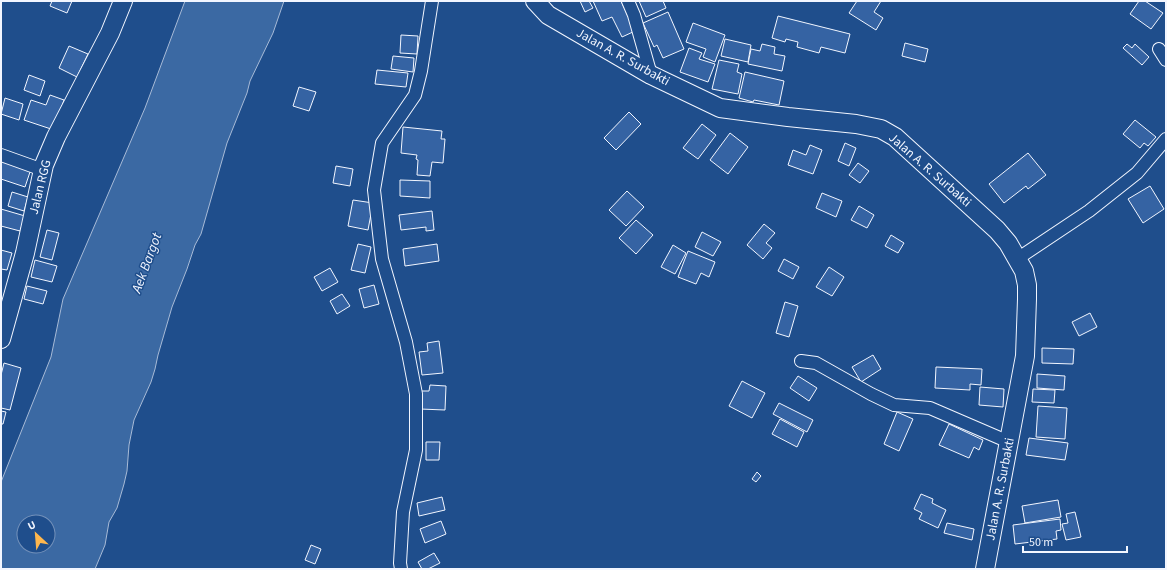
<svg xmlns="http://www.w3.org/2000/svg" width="1167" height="570" viewBox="0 0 1167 570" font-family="'Source Sans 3',sans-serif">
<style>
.water{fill:#3b69a3;stroke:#a8bbd7;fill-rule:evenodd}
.building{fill:#3563a3;stroke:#f2f6ff}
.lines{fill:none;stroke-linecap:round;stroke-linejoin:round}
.street-casing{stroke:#f2f6ff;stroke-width:14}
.secondary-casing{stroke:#f2f6ff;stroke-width:20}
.street{stroke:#1f4e8c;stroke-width:12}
.secondary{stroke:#1f4e8c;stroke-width:18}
.labels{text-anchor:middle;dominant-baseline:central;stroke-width:3;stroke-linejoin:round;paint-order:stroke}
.street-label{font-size:13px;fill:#f2f6ff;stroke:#1f4e8c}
.water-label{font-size:14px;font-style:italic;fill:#f2f6ff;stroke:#1f4e8c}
</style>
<rect width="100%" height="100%" fill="#1f4e8c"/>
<!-- water -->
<path class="water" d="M185 1H284L273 33 250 81 247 93 227 143 201 234 195 245 187 269 172 307 158 355 155 369 151 382 134 420 129 445 127 471 124 484 117 508 109 522 105 545 95 569H1V482L51 357 63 299 145 108ZM24 522H48V546H24Z"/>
<!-- building -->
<g class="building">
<polygon points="52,1 72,1 67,13 50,6"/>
<polygon points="580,1 589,1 593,8 585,12"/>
<polygon points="593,1 621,1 635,31 622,37 612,17 602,21"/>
<polygon points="639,1 663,1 666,8 646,17"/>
<polygon points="857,1 881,1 874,12 883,18 876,30 849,13"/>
<polygon points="1139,1 1145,1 1163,13 1151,29 1130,14"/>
<polygon points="668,12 684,49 663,58 657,45 654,47 643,23"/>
<polygon points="778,16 850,34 845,53 821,47 819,53 797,47 798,42 786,39 785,42 772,38"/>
<polygon points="693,23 725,35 715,62 703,57 706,49 686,42"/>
<polygon points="401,35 418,36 417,54 400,53"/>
<polygon points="725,39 751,45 748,62 721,56"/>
<polygon points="905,43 928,49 925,62 902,56"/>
<polygon points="762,44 775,47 774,54 785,56 782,71 748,64 751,49 760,51"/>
<polygon points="1127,44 1132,48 1135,44 1149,57 1142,65 1123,48"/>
<polygon points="69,46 88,54 77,77 59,68"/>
<polygon points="689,48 702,53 699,59 715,64 708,82 680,72"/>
<polygon points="393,56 414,58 413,72 391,69"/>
<polygon points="719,60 739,64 737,72 742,74 738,94 712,89"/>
<polygon points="377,70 408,73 406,87 375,84"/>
<polygon points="745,72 784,81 779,105 754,100 753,102 739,98"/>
<polygon points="29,75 45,81 40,96 24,90"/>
<polygon points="299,87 316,92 309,111 293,106"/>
<polygon points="50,95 64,100 54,130 24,120 31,100 46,105"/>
<polygon points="5,98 23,104 19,120 1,114"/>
<polygon points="629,112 641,124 616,150 604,138"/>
<polygon points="1135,120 1156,137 1148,146 1144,143 1140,148 1123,134"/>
<polygon points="702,124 716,135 698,159 683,148"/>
<polygon points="403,127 442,131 441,139 445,139 443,163 432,162 430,176 417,175 418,160 416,159 417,155 401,153"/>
<polygon points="730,133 748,147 728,174 710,160"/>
<polygon points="845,143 856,148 849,166 838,161"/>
<polygon points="810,145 822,150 813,174 788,165 793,150 806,155"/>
<polygon points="1028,153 1046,175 1028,189 1026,186 1004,203 989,184"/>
<polygon points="1,160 31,169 25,187 1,179"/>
<polygon points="858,163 869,171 860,183 849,175"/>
<polygon points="336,166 353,169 350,186 333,183"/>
<polygon points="400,180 430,181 430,198 400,196"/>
<polygon points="1150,186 1164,209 1143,223 1128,199"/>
<polygon points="627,191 644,207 626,226 609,210"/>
<polygon points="12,192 28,197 24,211 8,206"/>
<polygon points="822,193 842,201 836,217 816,208"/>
<polygon points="353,200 373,203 368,230 348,226"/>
<polygon points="859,206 874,215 867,228 851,220"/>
<polygon points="1,209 25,216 20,231 1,226"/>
<polygon points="432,211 434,230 426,231 426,227 401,230 399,215"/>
<polygon points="636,220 653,235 636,254 619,238"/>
<polygon points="764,224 775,233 766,243 772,248 763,259 747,245"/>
<polygon points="47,230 59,233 52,260 40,257"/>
<polygon points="702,232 721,242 713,256 695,247"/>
<polygon points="891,235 904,243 898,253 885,246"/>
<polygon points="358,244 371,247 365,273 351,270"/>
<polygon points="437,244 439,261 405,266 403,249"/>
<polygon points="673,245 686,253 675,274 661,267"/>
<polygon points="1,250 12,253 7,270 1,269"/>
<polygon points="688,251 715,262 709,277 701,273 696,284 678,277"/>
<polygon points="784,259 799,267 793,279 778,271"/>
<polygon points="35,260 57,266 52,282 31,277"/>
<polygon points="829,267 844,277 832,296 816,287"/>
<polygon points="330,268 338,282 322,291 314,277"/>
<polygon points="374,285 379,304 364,308 359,289"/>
<polygon points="27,286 47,291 43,304 24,299"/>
<polygon points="342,294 350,306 337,314 330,301"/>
<polygon points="785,302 798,306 789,337 776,333"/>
<polygon points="1090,313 1097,327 1079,336 1072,322"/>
<polygon points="439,341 443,373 422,375 419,352 428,351 427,343"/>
<polygon points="1042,348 1074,349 1073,364 1042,363"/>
<polygon points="873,355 881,369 861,382 852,367"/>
<polygon points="4,363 21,368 10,410 1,408 1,375"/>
<polygon points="936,367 982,369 981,385 970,384 970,390 935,388"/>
<polygon points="1037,374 1065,376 1064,390 1037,388"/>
<polygon points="798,376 817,388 809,401 790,388"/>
<polygon points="742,381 765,393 752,418 729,406"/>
<polygon points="430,385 446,386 445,410 420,409 420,391 429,391"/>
<polygon points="980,387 1004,389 1003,407 979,405"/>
<polygon points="1033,389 1055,390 1054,403 1032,402"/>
<polygon points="779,403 813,420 807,432 773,414"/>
<polygon points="1038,406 1067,408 1065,439 1036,437"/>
<polygon points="1,411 6,412 3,424 1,424"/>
<polygon points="897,412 913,419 899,451 884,444"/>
<polygon points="780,419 804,432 797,447 772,434"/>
<polygon points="949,424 983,440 979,450 974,447 969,458 939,445"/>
<polygon points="1029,438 1068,443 1065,460 1026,455"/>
<polygon points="426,442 440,442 439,460 426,460"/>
<polygon points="757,472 761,476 756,482 752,479"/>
<polygon points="921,494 933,499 932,503 946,510 938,528 919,519 922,513 914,509"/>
<polygon points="442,497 445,510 419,516 417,503"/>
<polygon points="1058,500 1061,517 1025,523 1022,506"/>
<polygon points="1075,512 1081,537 1066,540 1062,524 1068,523 1066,514"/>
<polygon points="1060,519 1061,530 1056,531 1057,539 1015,544 1013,525"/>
<polygon points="441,521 446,534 425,543 420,529"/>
<polygon points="947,523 974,529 972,540 944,533"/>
<polygon points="311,545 321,549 315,564 305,560"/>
<polygon points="434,553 440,563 428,569 422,569 418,562"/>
</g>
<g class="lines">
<defs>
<g id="street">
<polyline points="628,1 634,15 651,75"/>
<polyline points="1159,49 1166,60"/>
<polyline points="1,155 43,170"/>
<polyline points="1017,259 1089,211 1137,173 1166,139"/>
<polyline points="801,361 816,363 871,394 894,405 930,408 1009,442"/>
<polyline points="401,569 400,563 403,512 416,450 416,394 406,342 382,259 374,190 382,143 415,95 421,71 432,1"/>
</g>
<g id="secondary">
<polyline points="535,1 548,15 651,75 720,108 788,117 856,124 881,129 895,137 997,230 1008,243 1024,271 1027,285 1027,299 1025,356 985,569"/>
<polyline points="1,339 25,253 44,165 56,137 110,33 123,1"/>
</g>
</defs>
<!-- street casing -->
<use href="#street" class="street-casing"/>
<!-- secondary casing -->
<use href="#secondary" class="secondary-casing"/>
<!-- street -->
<use href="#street" class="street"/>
<!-- secondary -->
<use href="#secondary" class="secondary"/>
</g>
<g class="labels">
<!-- street labels -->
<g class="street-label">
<text transform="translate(623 57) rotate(29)">Jalan A. R. Surbakti</text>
<text transform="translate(930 170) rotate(41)">Jalan A. R. Surbakti</text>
<text transform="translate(40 187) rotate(-76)">Jalan RGG</text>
<text transform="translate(1000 489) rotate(-79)">Jalan A. R. Surbakti</text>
</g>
<!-- water labels -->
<g class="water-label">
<text transform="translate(147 263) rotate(-70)">Aek Bargot</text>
</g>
</g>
<!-- border -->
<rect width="1167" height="570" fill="none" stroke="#f2f6ff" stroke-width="4"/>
<!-- north arrow -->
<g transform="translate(36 534) rotate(334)"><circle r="19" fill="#1f4e8c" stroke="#7391ba"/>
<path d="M0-3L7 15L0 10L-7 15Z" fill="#ffb74d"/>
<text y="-6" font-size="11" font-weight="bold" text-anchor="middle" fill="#f2f6ff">U</text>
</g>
<!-- scale -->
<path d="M1023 546v6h104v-6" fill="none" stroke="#f2f6ff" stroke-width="2"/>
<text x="1029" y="546" font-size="12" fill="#f2f6ff" stroke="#1f4e8c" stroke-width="3" paint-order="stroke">50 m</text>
</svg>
